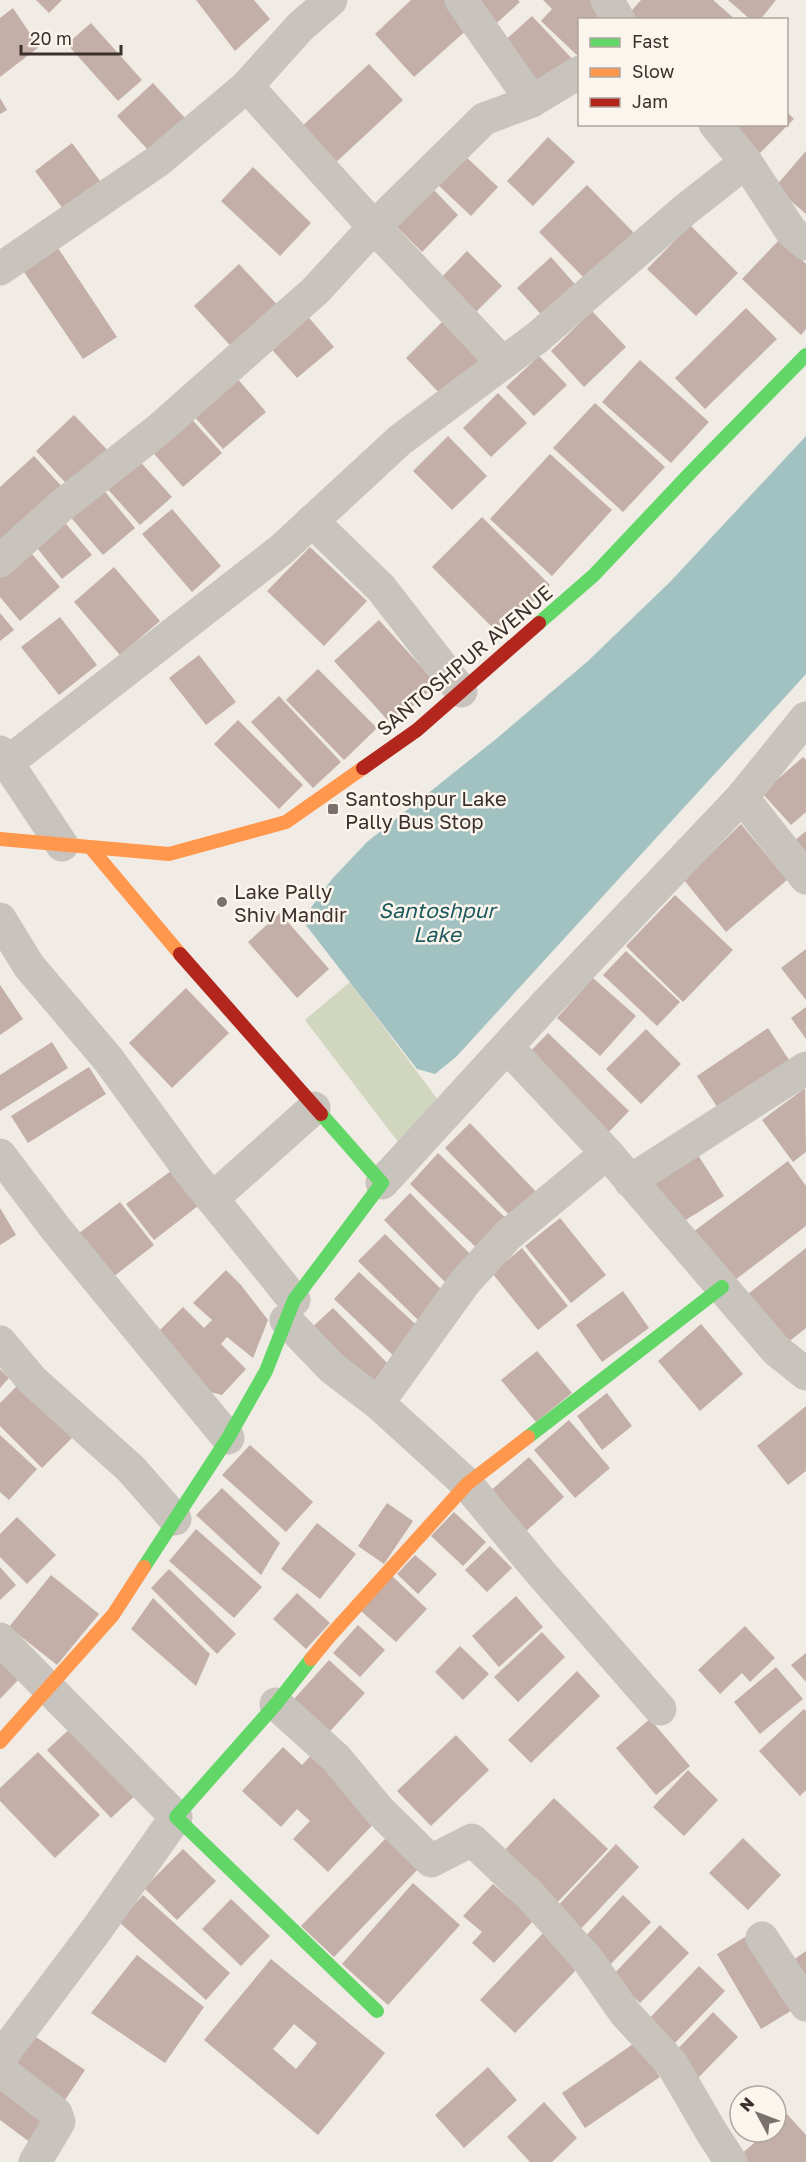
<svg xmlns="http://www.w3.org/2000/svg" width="806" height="2162" viewBox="0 0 806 2162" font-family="'Golos Text',sans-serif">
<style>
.green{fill:#d1d6bf}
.water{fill:#a1c2c1}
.building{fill:#c3afa7;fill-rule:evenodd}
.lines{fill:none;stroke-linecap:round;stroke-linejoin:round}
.street{stroke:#c9c3be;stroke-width:33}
.fast{stroke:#63d668;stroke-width:14}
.slow{stroke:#ff974d;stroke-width:14}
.jam{stroke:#b3261e;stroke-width:14}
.poi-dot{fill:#7a716c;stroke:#fbf5ee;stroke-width:2}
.labels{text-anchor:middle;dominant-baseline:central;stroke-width:5;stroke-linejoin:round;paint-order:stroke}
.street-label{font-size:20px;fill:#3b302b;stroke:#fbf5ee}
.poi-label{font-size:20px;fill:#3b302b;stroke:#fbf5ee;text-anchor:start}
.water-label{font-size:21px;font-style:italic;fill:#1f5a5e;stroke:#fbf5ee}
</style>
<rect width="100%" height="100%" fill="#f0ebe5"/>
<!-- green -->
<polygon class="green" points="350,982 447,1112 408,1155 305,1020"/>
<!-- water -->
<polygon class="water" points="806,436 806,674 456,1057 435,1074 417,1069 302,920 332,879 367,842 496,739 588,661 670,582"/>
<!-- building -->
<g class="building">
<polygon points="36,0 62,0 49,13"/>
<polygon points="196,0 254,0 270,19 235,51"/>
<polygon points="411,0 445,0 470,27 414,77 375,34"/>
<polygon points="463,0 518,0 520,2 490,29"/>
<polygon points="543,0 595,0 615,20 580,20 580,58 541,21 552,9"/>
<polygon points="641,0 713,0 736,20 627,20 625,18"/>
<polygon points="728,0 776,0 760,20 751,20"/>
<polygon points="13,8 39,47 0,77 0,18"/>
<polygon points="532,16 576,63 542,93 499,46"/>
<polygon points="91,23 142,80 118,101 67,44"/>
<polygon points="369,64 403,100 332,166 298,130"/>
<polygon points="153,83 194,128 158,161 117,116"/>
<polygon points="0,98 7,110 0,114"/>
<polygon points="786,111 794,119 760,153 732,124 786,124"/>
<polygon points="548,137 575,162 533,206 507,181"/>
<polygon points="72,143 106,189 69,217 35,171"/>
<polygon points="806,151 806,214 775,187"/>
<polygon points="463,154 498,187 471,216 436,183"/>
<polygon points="253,167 311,223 280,256 221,201"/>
<polygon points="587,185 637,236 589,283 539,232"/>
<polygon points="433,189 458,215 422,252 396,226"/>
<polygon points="690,225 738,273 696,316 647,269"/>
<polygon points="780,239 806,264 806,329 801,335 742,279"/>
<polygon points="54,242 117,337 83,359 20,266"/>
<polygon points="467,251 502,286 475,313 440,279"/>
<polygon points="551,257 581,291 548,322 517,288"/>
<polygon points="239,264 284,312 239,355 194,306"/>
<polygon points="746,308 777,339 705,409 675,378"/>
<polygon points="592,311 626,347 584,387 551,351"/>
<polygon points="305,313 334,347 297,378 268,345"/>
<polygon points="443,321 484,362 446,400 406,358"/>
<polygon points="539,356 567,385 534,416 506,387"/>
<polygon points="640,360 709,422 671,463 602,402"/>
<polygon points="236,377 266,412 223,449 192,414"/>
<polygon points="498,393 527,423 491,457 463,428"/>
<polygon points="595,403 665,467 623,512 553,448"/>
<polygon points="187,414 222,453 183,487 149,448"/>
<polygon points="74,415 113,456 75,493 36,451"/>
<polygon points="448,436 487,476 452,510 413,471"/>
<polygon points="550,454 612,510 552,576 490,519"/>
<polygon points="34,456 65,490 0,540 0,487"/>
<polygon points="136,457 172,497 140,525 104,485"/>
<polygon points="101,487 135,528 103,555 68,514"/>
<polygon points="172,509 221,566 192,592 142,534"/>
<polygon points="482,517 550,585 500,635 432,567"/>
<polygon points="62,519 92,555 62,579 33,543"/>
<polygon points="310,547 367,601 324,646 267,591"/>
<polygon points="27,548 60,587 20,621 0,597 0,570"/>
<polygon points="114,567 160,621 120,655 74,602"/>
<polygon points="0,613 14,630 0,641"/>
<polygon points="60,617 97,665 59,695 21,647"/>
<polygon points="379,620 437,684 392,725 334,661"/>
<polygon points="199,655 236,702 206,725 169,678"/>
<polygon points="318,669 377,728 344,760 286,700"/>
<polygon points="279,696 341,762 313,788 251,722"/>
<polygon points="238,720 303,785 279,809 214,744"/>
<polygon points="803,757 806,760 806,812 791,825 762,793"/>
<polygon points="741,824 787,880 726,932 684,880"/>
<polygon points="806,831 806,858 793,842"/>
<polygon points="675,895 733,950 683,1002 626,946"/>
<polygon points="280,913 329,969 297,998 248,942"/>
<polygon points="806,949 806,1000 781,968"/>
<polygon points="626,951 680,1002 657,1026 603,975"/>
<polygon points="593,978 636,1016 600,1056 557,1018"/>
<polygon points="0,985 23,1019 0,1035"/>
<polygon points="186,988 229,1033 172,1088 129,1043"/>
<polygon points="806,1007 806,1039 791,1018"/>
<polygon points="768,1028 795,1069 723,1116 697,1076"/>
<polygon points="646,1029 681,1064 641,1104 606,1069"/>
<polygon points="548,1033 629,1111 604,1137 524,1058"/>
<polygon points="52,1042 68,1068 0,1111 0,1075"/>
<polygon points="89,1067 106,1094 28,1143 11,1116"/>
<polygon points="805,1088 806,1152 793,1162 762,1120"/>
<polygon points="470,1123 542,1198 517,1223 445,1148"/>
<polygon points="696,1152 724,1196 673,1228 645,1184"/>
<polygon points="438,1153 514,1226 485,1256 410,1184"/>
<polygon points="788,1161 806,1186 806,1226 727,1286 689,1235"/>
<polygon points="171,1171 198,1206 154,1240 126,1204"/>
<polygon points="410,1193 476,1260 449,1286 384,1220"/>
<polygon points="120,1202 154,1245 108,1281 74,1237"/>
<polygon points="0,1208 16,1235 0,1245"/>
<polygon points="560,1218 606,1275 571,1303 525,1246"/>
<polygon points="385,1234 445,1293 418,1320 358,1261"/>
<polygon points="522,1248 568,1306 538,1330 492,1273"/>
<polygon points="806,1248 806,1328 782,1347 743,1298"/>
<polygon points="226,1270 241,1285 268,1320 253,1358 227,1337 221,1344 246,1369 222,1395 206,1391 153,1337 183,1307 204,1328 212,1320 193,1303"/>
<polygon points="359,1272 424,1332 398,1360 334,1299"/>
<polygon points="623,1291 649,1328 602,1362 576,1325"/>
<polygon points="333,1308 398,1374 375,1397 309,1330"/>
<polygon points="701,1324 743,1374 700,1411 658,1361"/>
<polygon points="537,1351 572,1393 536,1422 501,1380"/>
<polygon points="0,1369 9,1378 0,1388"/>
<polygon points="18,1385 72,1438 42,1468 0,1426 0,1403"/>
<polygon points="607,1393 632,1426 602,1450 577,1416"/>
<polygon points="806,1406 806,1471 788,1485 757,1446"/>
<polygon points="569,1420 610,1468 575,1498 534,1450"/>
<polygon points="0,1435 37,1469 9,1500 0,1492"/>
<polygon points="250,1445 313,1502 286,1532 222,1475"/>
<polygon points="529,1457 564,1497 515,1541 480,1500"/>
<polygon points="222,1488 280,1543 261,1575 196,1515"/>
<polygon points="387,1503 413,1521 384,1564 358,1546"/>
<polygon points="454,1512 486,1542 463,1566 431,1536"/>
<polygon points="17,1517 56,1555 27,1584 0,1557 0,1534"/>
<polygon points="317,1523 356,1554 320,1599 281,1569"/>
<polygon points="196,1529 262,1587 234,1618 169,1561"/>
<polygon points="490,1546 512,1568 487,1592 465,1570"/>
<polygon points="415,1555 437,1574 418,1594 397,1574"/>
<polygon points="0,1567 16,1585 0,1600"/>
<polygon points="169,1569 236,1634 217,1654 151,1588"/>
<polygon points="51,1575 99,1614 57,1665 9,1627"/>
<polygon points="392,1576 427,1609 396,1642 361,1611"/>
<polygon points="297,1593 330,1623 306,1649 273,1619"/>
<polygon points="516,1596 543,1627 499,1667 472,1636"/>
<polygon points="153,1598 210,1654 196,1686 131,1629"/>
<polygon points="358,1625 385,1650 360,1677 333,1653"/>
<polygon points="745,1626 775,1658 750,1682 742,1673 720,1694 698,1670"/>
<polygon points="542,1632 565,1657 518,1702 494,1677"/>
<polygon points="460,1646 489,1674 463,1700 435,1672"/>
<polygon points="806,1653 806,1682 791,1665"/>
<polygon points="0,1658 20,1678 0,1699"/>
<polygon points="329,1660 365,1693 323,1739 287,1707"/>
<polygon points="776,1667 803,1699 760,1734 734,1702"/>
<polygon points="577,1671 600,1696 531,1763 508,1740"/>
<polygon points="804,1709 806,1711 806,1790 800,1796 759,1751"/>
<polygon points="650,1719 690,1766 656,1795 616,1748"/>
<polygon points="75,1724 139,1792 111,1818 47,1750"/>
<polygon points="456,1735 489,1770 431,1826 397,1791"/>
<polygon points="283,1747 302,1765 313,1753 380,1817 328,1872 293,1839 310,1821 297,1809 281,1827 242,1791"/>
<polygon points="38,1752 100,1815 55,1858 0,1801 0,1788"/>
<polygon points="688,1770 718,1800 684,1836 653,1807"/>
<polygon points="554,1798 608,1849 553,1907 499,1856"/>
<polygon points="387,1837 419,1868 334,1957 301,1926"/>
<polygon points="743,1838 781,1875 748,1910 709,1873"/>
<polygon points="616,1844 639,1867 576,1934 552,1912"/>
<polygon points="183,1849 216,1881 177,1920 144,1888"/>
<polygon points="413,1883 460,1925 388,2005 342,1964"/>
<polygon points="493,1884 534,1920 494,1963 472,1943 482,1932 463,1916"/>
<polygon points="143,1895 230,1973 206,2000 119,1922"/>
<polygon points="623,1895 651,1922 610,1965 583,1939"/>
<polygon points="231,1899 270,1936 241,1966 202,1929"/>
<polygon points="660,1925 689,1953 640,2003 612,1976"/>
<polygon points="544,1932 580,1966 515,2033 480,2000"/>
<polygon points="750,1934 794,2009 761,2029 717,1954"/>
<polygon points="806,1951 806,1988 788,1964"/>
<polygon points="137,1955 204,2007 165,2063 91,2013"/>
<path d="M271 1959 385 2053 318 2135 204 2040ZM294 2024 317 2043 296 2069 273 2049Z"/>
<polygon points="699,1966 725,1991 673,2045 647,2021"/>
<polygon points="713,2012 738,2037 696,2080 671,2056"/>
<polygon points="30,2033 85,2070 63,2103 8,2067"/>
<polygon points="636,2042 660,2077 585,2128 562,2093"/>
<polygon points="488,2067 517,2100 464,2148 435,2115"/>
<polygon points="0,2083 51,2117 31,2143 0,2120"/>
<polygon points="544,2102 577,2138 552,2162 530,2162 507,2137"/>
<polygon points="787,2114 806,2135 806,2162 745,2162 739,2156 767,2132 776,2132 776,2124"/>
</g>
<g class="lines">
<!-- street -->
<g class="street">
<polyline points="461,0 532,101"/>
<polyline points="607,0 619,20"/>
<polyline points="247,86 374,227 503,363"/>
<polyline points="715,124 746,162 791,231 806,244"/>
<polyline points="0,269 158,161 247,86 300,27 331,0"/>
<polyline points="312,521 381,588 461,691"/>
<polyline points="0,561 60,507 158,430 315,291 374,227 484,119 532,101 580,72"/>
<polyline points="0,752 62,845"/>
<polyline points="7,763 281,550 400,440 538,337 686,209 746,162"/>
<polyline points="742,797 806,878"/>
<polyline points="0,919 29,966 108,1059 192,1174 294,1300"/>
<polyline points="507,1047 607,1153 776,1350 806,1374"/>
<polyline points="0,1155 56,1229 228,1438"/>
<polyline points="630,1181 806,1068"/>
<polyline points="382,1183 546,1004 742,797 806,718"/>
<polyline points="212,1199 314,1108"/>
<polyline points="286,1320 332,1368 378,1403 467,1484 540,1572 660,1709"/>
<polyline points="0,1342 32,1380 131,1469 175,1519"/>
<polyline points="378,1403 465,1282 507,1236 607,1153"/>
<polyline points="0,1639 176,1817 97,1929 0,2058"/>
<polyline points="276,1704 336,1758 379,1810 431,1861 472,1840 529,1894 588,1960 625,2013 672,2064 712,2133 731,2162"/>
<polyline points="762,1938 806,2005"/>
<polyline points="0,2070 56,2113 59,2122 35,2162"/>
</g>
<!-- fast -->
<g class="fast">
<polyline points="539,623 594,575 693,470 806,355"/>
<polyline points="528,1437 722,1287"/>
<polyline points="144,1567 228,1438 266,1371 294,1300 382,1183 321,1114"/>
<polyline points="311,1659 276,1704 176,1817 377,2011"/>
</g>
<!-- slow -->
<g class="slow">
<polyline points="0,839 169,854 286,822 363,768"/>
<polyline points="90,847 180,954"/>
<polyline points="311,1659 329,1637 467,1484 528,1437"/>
<polyline points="0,1742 113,1615 144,1567"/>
</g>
<!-- jam -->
<g class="jam">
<polyline points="363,768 417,730 539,623"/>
<polyline points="180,954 321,1114"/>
</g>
</g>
<!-- markers -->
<g class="poi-dot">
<rect x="327" y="803" width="12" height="12" rx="3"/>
<circle cx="222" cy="902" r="6"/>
</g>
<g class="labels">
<!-- street labels -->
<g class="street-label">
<text transform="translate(464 660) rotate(-40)">SANTOSHPUR AVENUE</text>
</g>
<!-- poi labels -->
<g class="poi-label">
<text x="345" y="798">Santoshpur Lake<tspan x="345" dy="23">Pally Bus Stop</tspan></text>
<text x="234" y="891">Lake Pally<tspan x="234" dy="23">Shiv Mandir</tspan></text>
</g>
<!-- water labels -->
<g class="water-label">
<text x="437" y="910">Santoshpur<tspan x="437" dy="24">Lake</tspan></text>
</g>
</g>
<!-- legend -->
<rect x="578" y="18" width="210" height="108" fill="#fbf5ee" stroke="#aea6a0" stroke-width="1.5"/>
<rect x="590" y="38" width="30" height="9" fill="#63d668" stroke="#aea6a0" stroke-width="1.5"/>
<text x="632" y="48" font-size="18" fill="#3b302b">Fast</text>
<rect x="590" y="68" width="30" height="9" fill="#ff974d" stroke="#aea6a0" stroke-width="1.5"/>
<text x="632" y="78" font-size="18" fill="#3b302b">Slow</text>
<rect x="590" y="98" width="30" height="9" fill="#b3261e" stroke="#aea6a0" stroke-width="1.5"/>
<text x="632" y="108" font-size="18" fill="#3b302b">Jam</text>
<!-- north arrow -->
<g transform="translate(758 2114) rotate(311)"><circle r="28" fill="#fbf5ee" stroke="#aea6a0" stroke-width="1.5"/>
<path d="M0-4.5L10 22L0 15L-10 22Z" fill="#7a716c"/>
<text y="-9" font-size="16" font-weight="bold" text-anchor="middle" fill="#3b302b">N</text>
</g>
<!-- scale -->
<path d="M21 45v9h100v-9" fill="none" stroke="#3b302b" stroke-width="3"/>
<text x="30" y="45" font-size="18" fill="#3b302b" stroke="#fbf5ee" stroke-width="4.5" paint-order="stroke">20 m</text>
</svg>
